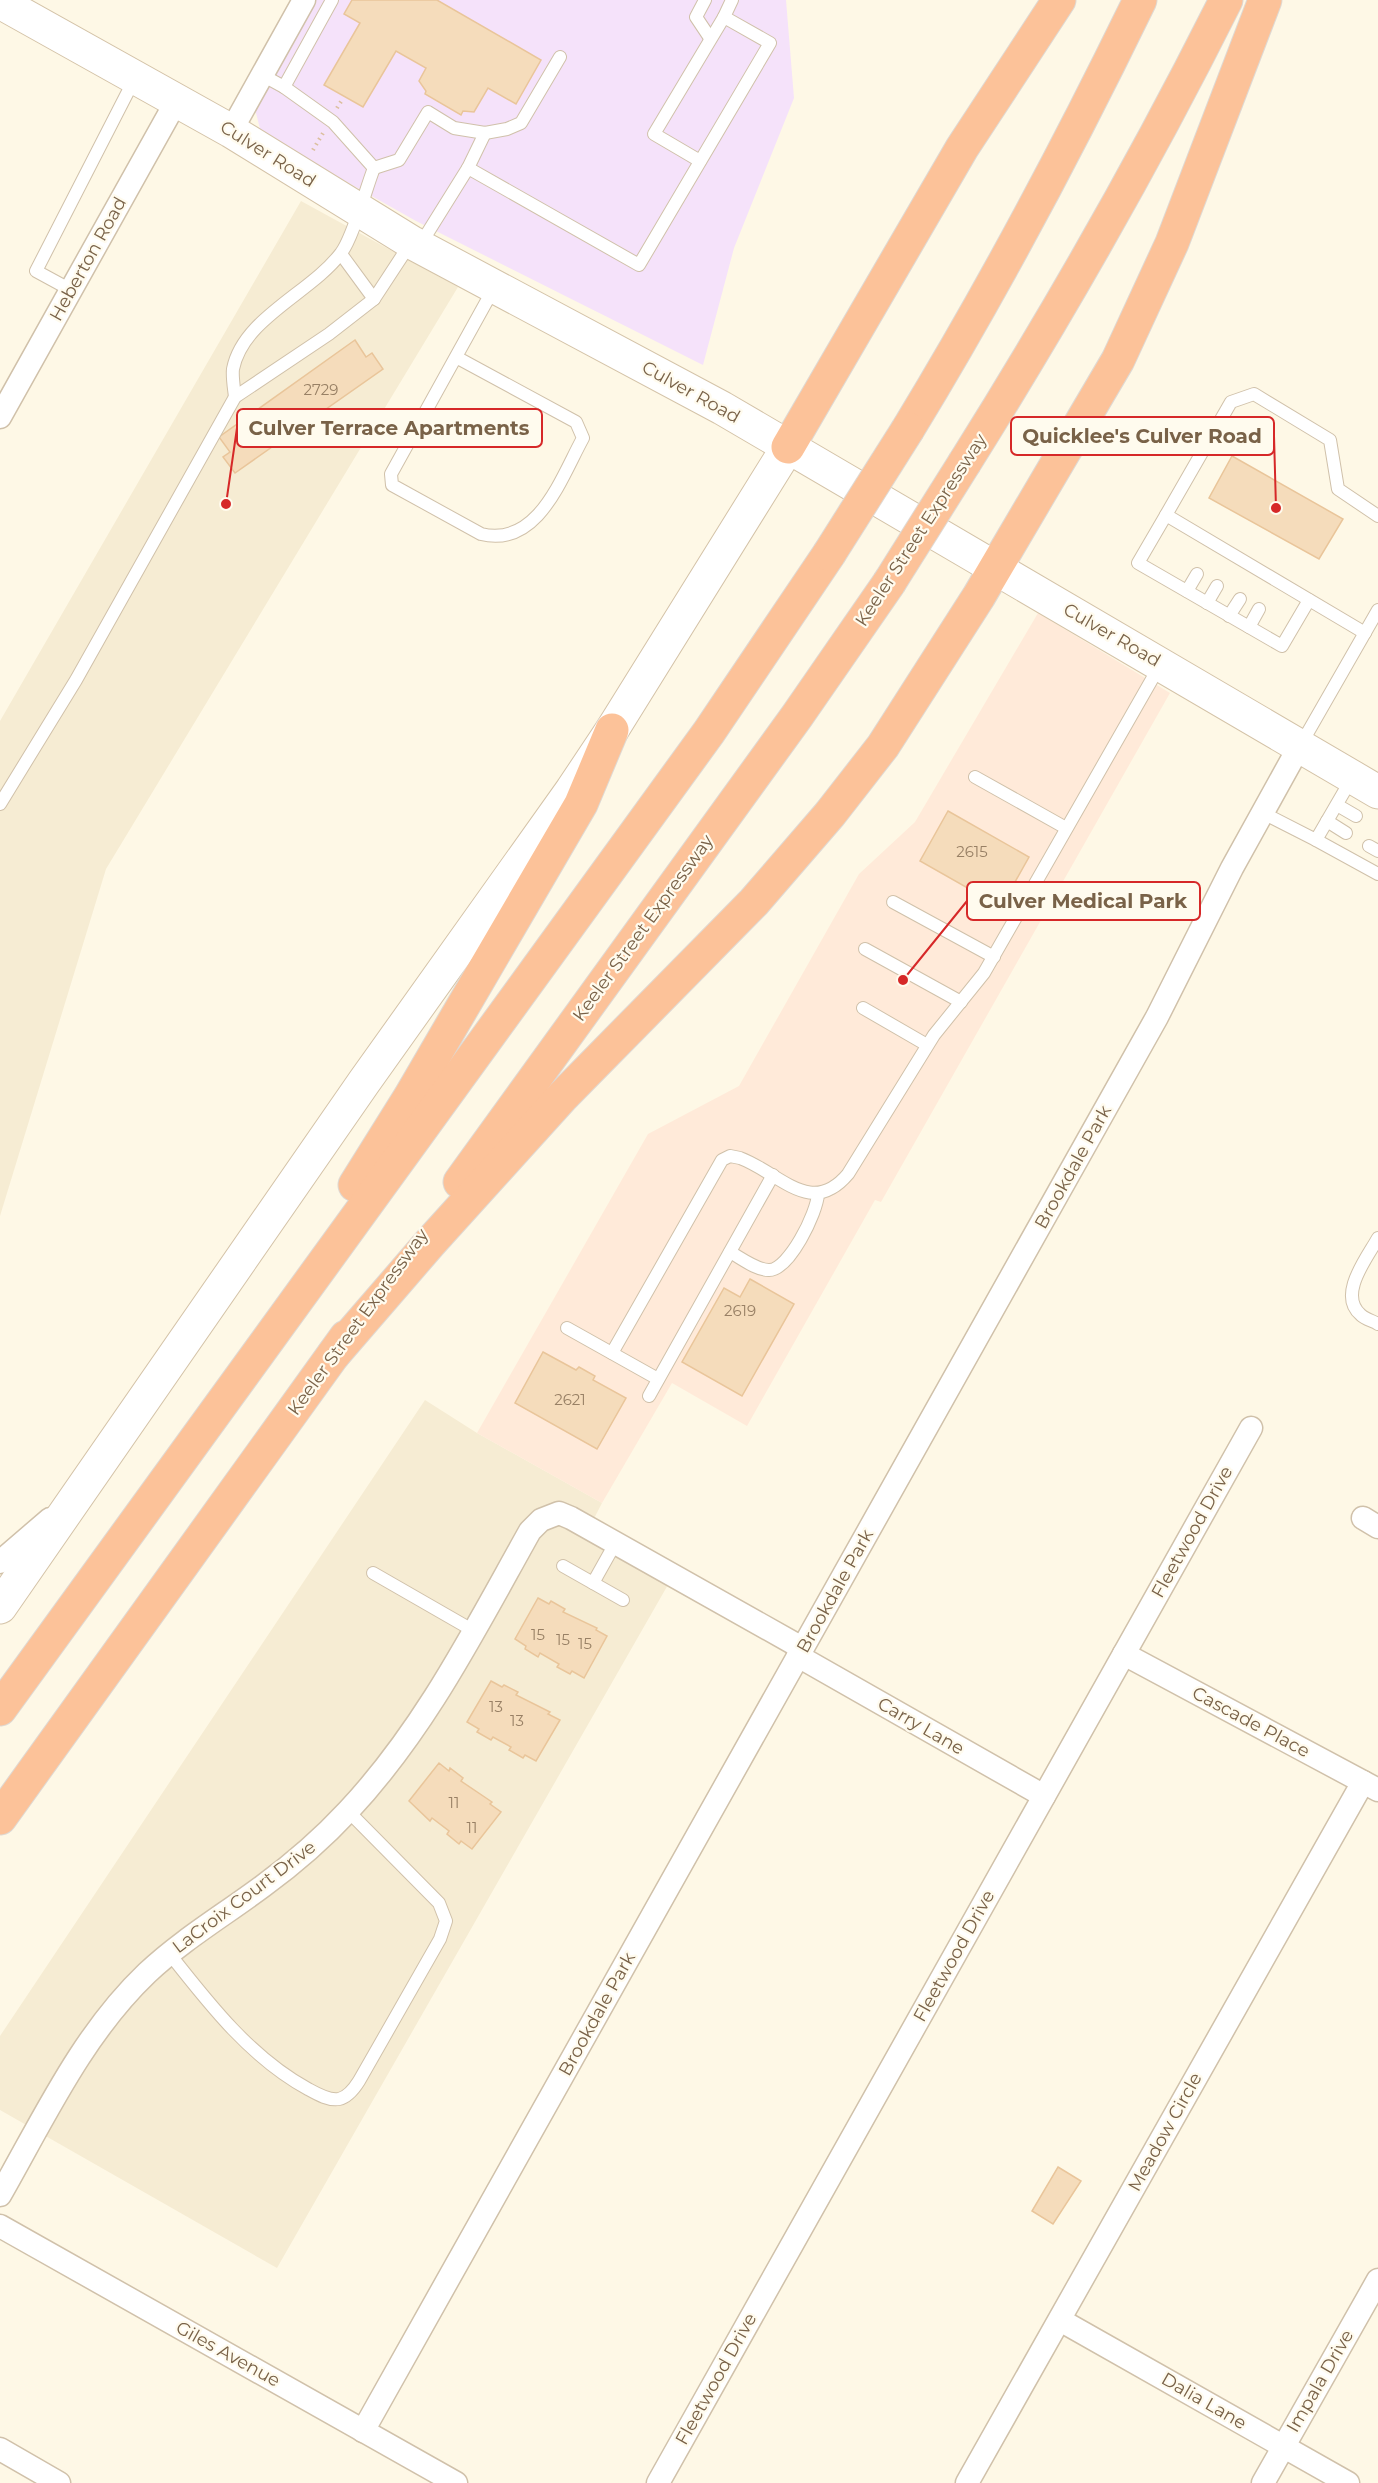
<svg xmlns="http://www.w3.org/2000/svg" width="1378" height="2483" viewBox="0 0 1378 2483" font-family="Montserrat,sans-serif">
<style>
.residential{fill:#f6ecd3}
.commercial{fill:#ffead9}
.education{fill:#f5e2fa}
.building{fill:#f5dcbb;stroke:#e9c59a;stroke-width:1.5}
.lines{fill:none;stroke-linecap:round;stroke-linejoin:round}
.service-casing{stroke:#d0c1aa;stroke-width:14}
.minor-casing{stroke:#d0c1aa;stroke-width:25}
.secondary-casing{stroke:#d4c3a8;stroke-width:35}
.motorway-casing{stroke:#dfd9d3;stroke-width:35}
.path{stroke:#dbbf9e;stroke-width:4;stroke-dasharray:1.5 4.5;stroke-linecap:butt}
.service{stroke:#fff;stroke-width:12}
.minor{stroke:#fff;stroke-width:22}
.secondary{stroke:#fff;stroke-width:33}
.motorway{stroke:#fcc299;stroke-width:33}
.motorway-bridge-casing{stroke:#dfd9d3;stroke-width:35;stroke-linecap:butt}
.motorway-bridge{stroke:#fcc299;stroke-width:33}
.labels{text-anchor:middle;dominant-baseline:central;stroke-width:4.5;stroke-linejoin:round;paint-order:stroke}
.number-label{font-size:15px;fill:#988065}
.street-label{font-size:18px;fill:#796248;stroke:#fffbee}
.leader{fill:none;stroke:#d62828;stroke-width:2}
.callout-dot{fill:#d62828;stroke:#fffbee;stroke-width:2}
.callout{fill:#fffbee;stroke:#d62828;stroke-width:2}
.callout-label{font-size:20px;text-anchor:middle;font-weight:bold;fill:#796248}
</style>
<rect width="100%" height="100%" fill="#fef8e6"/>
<!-- residential -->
<g class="residential">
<polygon points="301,201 458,287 106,869 0,1216 0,721"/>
<polygon points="425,1400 477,1433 602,1503 585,1536 669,1583 277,2268 0,2110 0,2036"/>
</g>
<!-- commercial -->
<polygon class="commercial" points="1038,613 1170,693 881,1202 875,1200 747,1426 672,1383 602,1503 477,1433 648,1134 739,1086 859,874 915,822"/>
<!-- education -->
<polygon class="education" points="314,0 786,0 794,98 734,248 703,365 416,221 267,137 260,129 255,109"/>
<!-- building -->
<g class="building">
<polygon points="352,0 437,0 541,60 516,104 488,88 474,112 463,111 461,115 425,94 426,91 419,81 426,68 396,51 363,107 324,85 360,23 344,14"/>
<polygon points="355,340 366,357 372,353 383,369 235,473 223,457 230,452 219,437"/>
<polygon points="1232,456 1343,519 1319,559 1209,498"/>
<polygon points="948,811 1029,857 1001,907 920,861"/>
<polygon points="750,1279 794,1304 742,1396 682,1362 724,1288 740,1297"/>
<polygon points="543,1352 576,1370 579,1367 595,1376 593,1380 626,1398 597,1449 515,1403"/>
<polygon points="538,1598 549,1604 551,1601 565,1609 563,1612 597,1628 596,1630 607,1636 584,1678 572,1671 570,1674 557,1667 559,1664 540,1653 538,1657 525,1649 526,1646 515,1639"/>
<polygon points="491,1681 502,1687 504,1685 518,1692 516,1695 550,1712 548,1714 560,1720 536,1761 525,1755 523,1758 509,1750 511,1747 493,1737 491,1740 477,1732 479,1729 467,1722"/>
<polygon points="439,1763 449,1771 450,1768 463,1778 461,1781 492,1802 490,1804 501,1812 472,1849 461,1841 459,1844 447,1834 449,1831 432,1818 430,1821 409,1801"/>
<polygon points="1058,2167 1081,2181 1053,2224 1032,2211"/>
</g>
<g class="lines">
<defs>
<g id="service">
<polyline points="705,0 696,17 710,38"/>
<polyline points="262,75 284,87 332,0"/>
<polyline points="284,87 333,122 374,168"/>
<polyline points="700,161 654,134 724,17"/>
<polyline points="374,168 399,160 428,112 454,128 485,133 507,129 521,123 560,57"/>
<polyline points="468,168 639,265 770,43 724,17 732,0"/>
<polyline points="420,245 468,168 485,133"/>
<polyline points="341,254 374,299"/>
<polyline points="71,290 36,271 135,78"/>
<path d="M456 357 576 422 583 438C561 478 538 548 481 534L392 485 391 474 494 288"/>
<path d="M235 397C234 388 232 377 233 369 243 318 311 293 341 253 353 238 366 188 374 168"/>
<polyline points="1166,515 1138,563 1282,646 1309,600"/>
<polyline points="1187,591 1197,574"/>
<polyline points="1207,603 1217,586"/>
<polyline points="1229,616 1240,599"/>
<polyline points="1249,627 1259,609"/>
<polyline points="1365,633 1166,515 1231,402 1254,394 1330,440 1338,489 1378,516"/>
<polyline points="1300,746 1378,610"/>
<polyline points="975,777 1066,828"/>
<polyline points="0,804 76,680 235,397 329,334 374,299 410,244"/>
<polyline points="1337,805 1356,816"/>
<polyline points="1263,813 1316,840 1352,778"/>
<polyline points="1327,821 1346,833"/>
<polyline points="1316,840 1378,874"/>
<polyline points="1369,846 1378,851"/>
<polyline points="893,902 994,957"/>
<polyline points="865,949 961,1002"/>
<polyline points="863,1008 927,1045"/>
<path d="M1378 1238C1367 1258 1337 1295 1361 1315 1365 1319 1373 1321 1378 1324"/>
<path d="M730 1252C741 1258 756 1270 769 1270 789 1270 817 1213 818 1194"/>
<polyline points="567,1328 658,1379"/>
<path d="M612 1353 722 1160 730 1156 740 1158C780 1173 811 1218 848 1174L934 1035 984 973 1159 667"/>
<polyline points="649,1396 773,1175"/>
<polyline points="563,1566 623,1600"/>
<polyline points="373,1573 474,1631"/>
<polyline points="593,1583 616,1542"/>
<path d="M169 1953C209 2004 251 2058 308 2089 317 2094 329 2101 339 2099 348 2097 354 2089 359 2081L440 1939 446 1921 439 1903 348 1811"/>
</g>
<g id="minor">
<polyline points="231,131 304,0"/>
<polyline points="0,417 177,100"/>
<polyline points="1363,1518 1378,1527"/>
<polyline points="0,1562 50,1519"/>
<polyline points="1124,1654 1378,1790"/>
<polyline points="798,1656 1044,1796"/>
<path d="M0 2195C44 2118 82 2035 147 1973 182 1940 224 1915 263 1886 293 1864 322 1839 348 1811 425 1729 475 1629 530 1531L541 1520 559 1513 571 1518 802 1648"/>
<polyline points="0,2226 456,2483"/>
<polyline points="1060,2320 1348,2483"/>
<polyline points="363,2431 1157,1017 1232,868 1299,747"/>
<polyline points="0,2449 59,2483"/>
<polyline points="658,2483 1251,1428"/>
<polyline points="967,2483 1363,1782"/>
<polyline points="1263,2483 1378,2280"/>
</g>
<g id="secondary">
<polyline points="0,2 231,131 411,242 722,408 1378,792"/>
<polyline points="0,1607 364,1082 572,790 612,730 788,447"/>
</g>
<g id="motorway">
<path d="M908 429C992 291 1069 146 1140 0"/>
<polyline points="788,447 962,148 1059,0"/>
<path d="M965 462C1059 312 1147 158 1226 0"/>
<polyline points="460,1182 797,716 889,583"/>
<polyline points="355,1185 410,1097 581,804 612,730"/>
<polyline points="334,1354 429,1244 562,1097 754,902 830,814 883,746 979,596 1118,360 1172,243 1265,0"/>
<polyline points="0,1709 709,732 829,554"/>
<polyline points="0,1818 346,1337"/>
</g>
</defs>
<!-- service casing -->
<use href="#service" class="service-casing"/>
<!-- minor casing -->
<use href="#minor" class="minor-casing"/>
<!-- secondary casing -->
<use href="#secondary" class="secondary-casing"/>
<!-- motorway casing -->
<use href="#motorway" class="motorway-casing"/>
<!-- path -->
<g class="path">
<polyline points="337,108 342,100"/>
<polyline points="313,150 323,133"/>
</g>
<!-- service -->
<use href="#service" class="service"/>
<!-- minor -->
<use href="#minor" class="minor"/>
<!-- secondary -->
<use href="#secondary" class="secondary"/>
<!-- motorway -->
<use href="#motorway" class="motorway"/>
<defs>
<g id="motorway-bridge">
<polyline points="829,554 908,429"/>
<polyline points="889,583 965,462"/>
</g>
</defs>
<!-- motorway-bridge casing -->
<use href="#motorway-bridge" class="motorway-bridge-casing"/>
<!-- motorway-bridge -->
<use href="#motorway-bridge" class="motorway-bridge"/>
</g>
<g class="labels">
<!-- number labels -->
<g class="number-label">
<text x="321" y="389">2729</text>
<text x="972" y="851">2615</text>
<text x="740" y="1310">2619</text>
<text x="570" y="1399">2621</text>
<text x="538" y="1634">15</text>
<text x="563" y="1639">15</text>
<text x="585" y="1643">15</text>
<text x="496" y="1706">13</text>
<text x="517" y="1720">13</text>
<text x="454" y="1802">11</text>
<text x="472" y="1827">11</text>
</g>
<!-- street labels -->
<g class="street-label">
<text transform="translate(268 154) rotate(32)">Culver Road</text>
<text transform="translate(88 259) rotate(-61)">Heberton Road</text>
<text transform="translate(691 392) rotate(29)">Culver Road</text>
<text transform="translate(921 530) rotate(-57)">Keeler Street Expressway</text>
<text transform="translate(1112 635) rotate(30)">Culver Road</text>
<text transform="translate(643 928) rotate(-54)">Keeler Street Expressway</text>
<text transform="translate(1073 1167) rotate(-61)">Brookdale Park</text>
<text transform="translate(358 1322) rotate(-54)">Keeler Street Expressway</text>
<text transform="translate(1192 1532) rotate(-61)">Fleetwood Drive</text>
<text transform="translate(835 1591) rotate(-61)">Brookdale Park</text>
<text transform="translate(1251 1722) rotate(28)">Cascade Place</text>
<text transform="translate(921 1726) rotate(30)">Carry Lane</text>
<text transform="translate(244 1897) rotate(-37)">LaCroix Court Drive</text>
<text transform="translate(954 1956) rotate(-61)">Fleetwood Drive</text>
<text transform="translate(597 2014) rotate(-61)">Brookdale Park</text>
<text transform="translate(1165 2132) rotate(-61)">Meadow Circle</text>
<text transform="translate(228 2354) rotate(29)">Giles Avenue</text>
<text transform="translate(716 2379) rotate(-61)">Fleetwood Drive</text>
<text transform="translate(1320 2381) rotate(-60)">Impala Drive</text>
<text transform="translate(1204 2401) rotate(30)">Dalia Lane</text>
</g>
</g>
<!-- callouts -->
<path class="leader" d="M226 504L237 428M1276 508L1274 436M903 980L967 901"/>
<g class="callout-dot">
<circle cx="226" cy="504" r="6"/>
<circle cx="1276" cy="508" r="6"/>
<circle cx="903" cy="980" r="6"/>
</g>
<g class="callout">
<rect x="237" y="409" width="305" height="38" rx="6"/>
<rect x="1011" y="417" width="263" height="38" rx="6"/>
<rect x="967" y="882" width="233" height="38" rx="6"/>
</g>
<g class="callout-label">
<text x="389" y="435">Culver Terrace Apartments</text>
<text x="1142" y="443">Quicklee's Culver Road</text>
<text x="1083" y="908">Culver Medical Park</text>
</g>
</svg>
